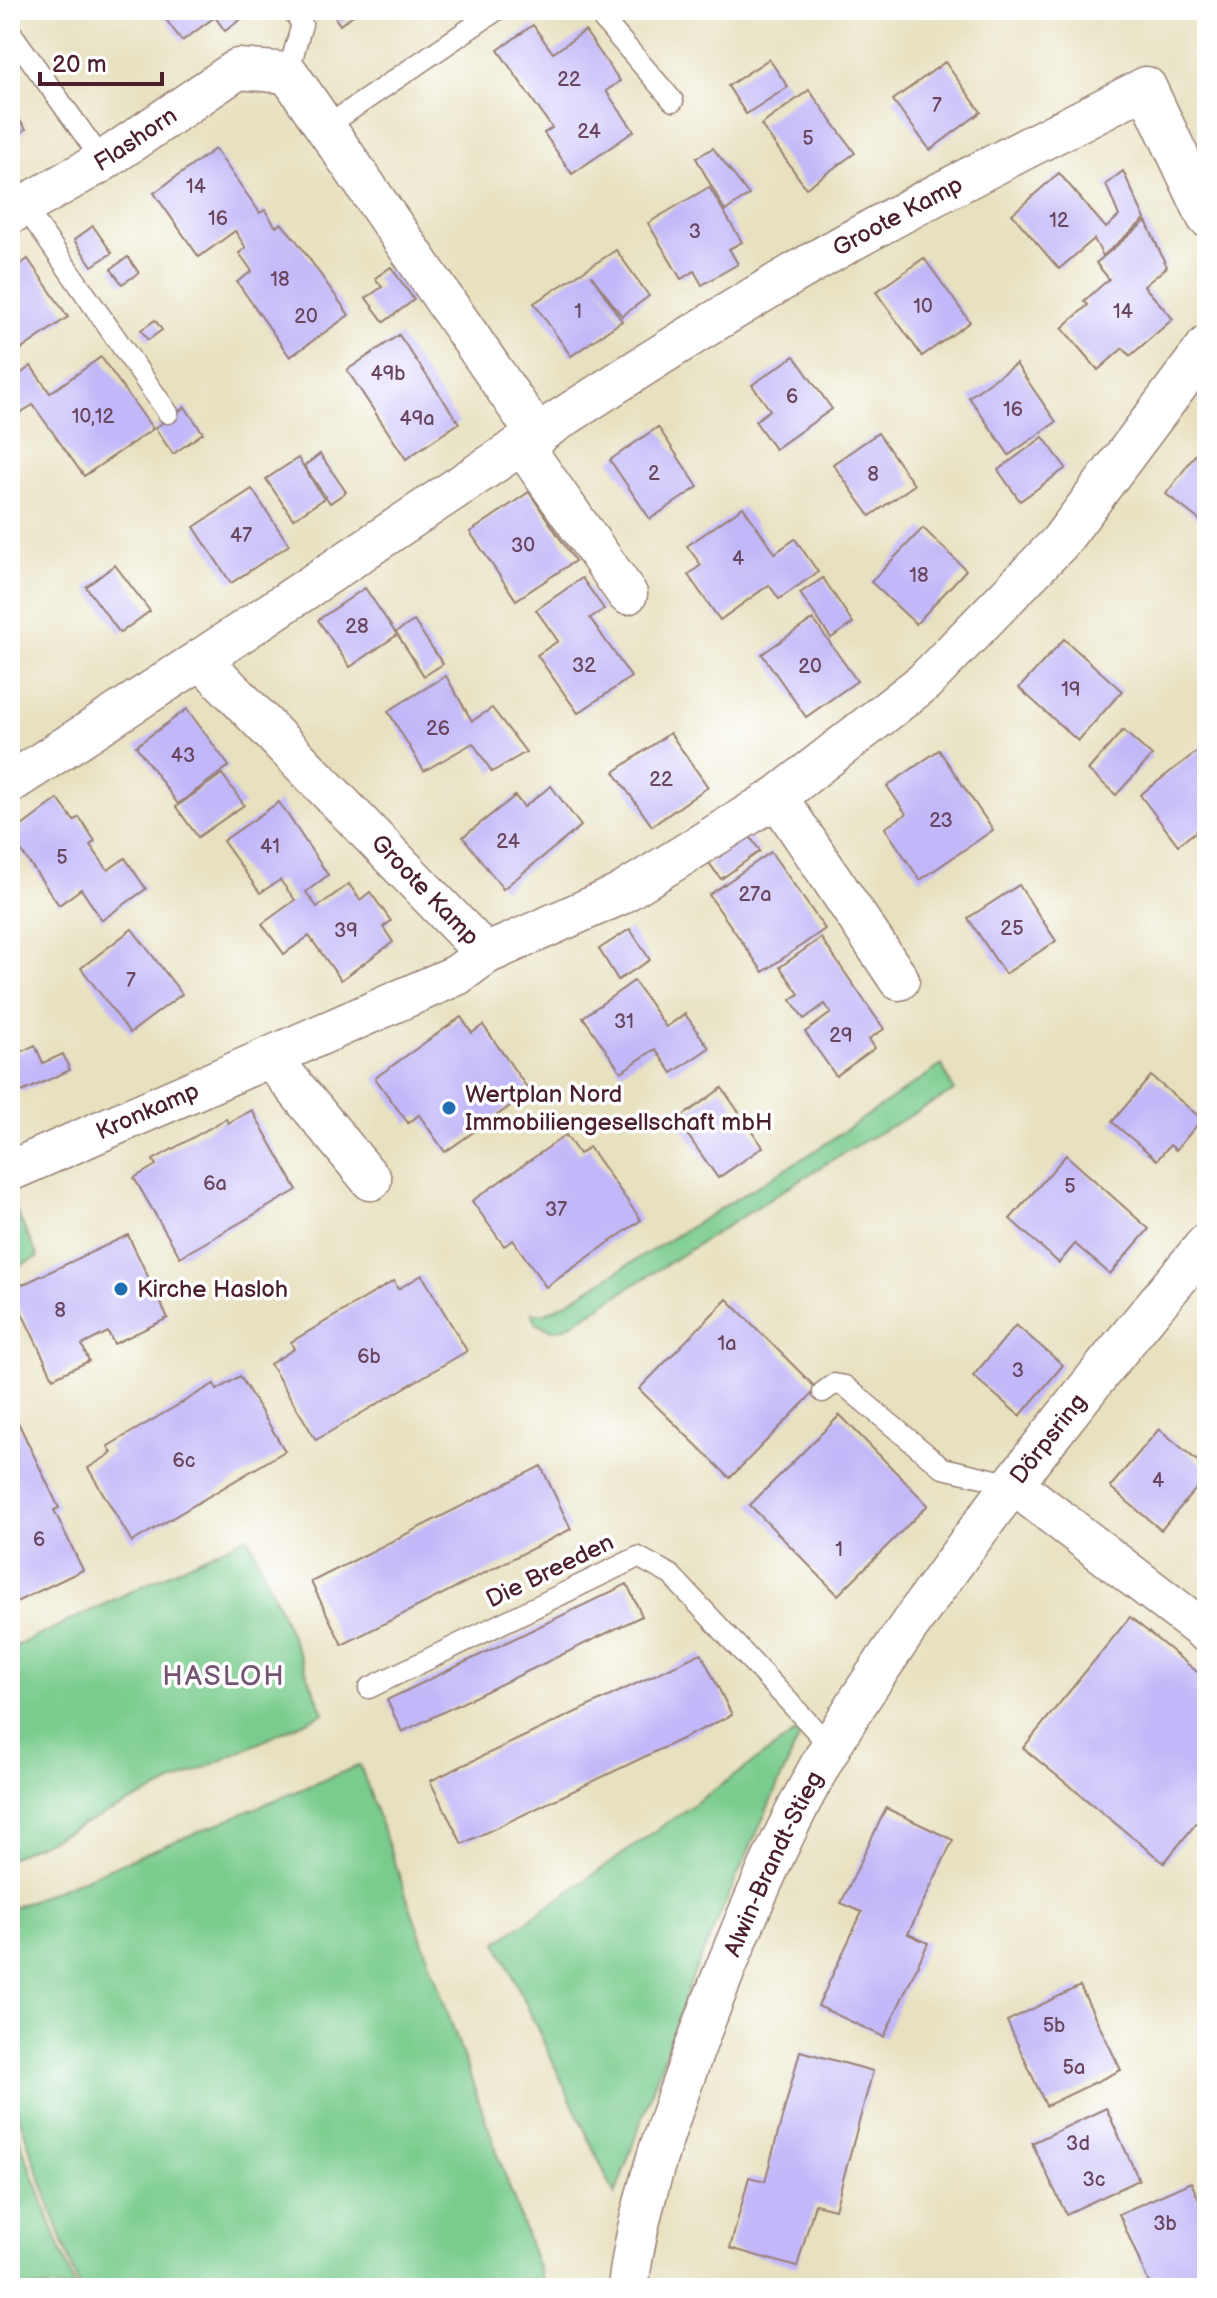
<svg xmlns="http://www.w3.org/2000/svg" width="1217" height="2298" viewBox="0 0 1217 2298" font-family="'Balsamiq Sans',sans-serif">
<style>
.green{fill:#7acc8e;stroke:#62765c;stroke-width:2}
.building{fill:#c2b7f8}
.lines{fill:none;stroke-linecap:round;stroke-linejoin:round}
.service-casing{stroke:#988075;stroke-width:23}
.minor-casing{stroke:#988075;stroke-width:43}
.service{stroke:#fff;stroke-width:20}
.minor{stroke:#fff;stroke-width:40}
.poi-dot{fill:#1f6fb2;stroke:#fff;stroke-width:3}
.labels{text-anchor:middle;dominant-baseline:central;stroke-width:7;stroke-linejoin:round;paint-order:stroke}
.number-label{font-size:20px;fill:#68455e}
.street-label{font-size:24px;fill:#4a1f2b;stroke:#fff}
.poi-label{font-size:24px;fill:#4a1f2b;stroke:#fff;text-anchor:start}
.quarter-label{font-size:28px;letter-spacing:2px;fill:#745473;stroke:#fff}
</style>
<rect width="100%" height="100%" fill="#fff"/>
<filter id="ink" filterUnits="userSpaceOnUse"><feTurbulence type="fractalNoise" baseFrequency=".0125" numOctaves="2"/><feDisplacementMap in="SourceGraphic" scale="16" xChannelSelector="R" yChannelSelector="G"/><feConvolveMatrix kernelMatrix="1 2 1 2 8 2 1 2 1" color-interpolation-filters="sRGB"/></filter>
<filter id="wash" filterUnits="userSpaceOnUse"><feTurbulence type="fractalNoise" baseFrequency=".006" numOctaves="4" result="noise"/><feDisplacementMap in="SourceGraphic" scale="32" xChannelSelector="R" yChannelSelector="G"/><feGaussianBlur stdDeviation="1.8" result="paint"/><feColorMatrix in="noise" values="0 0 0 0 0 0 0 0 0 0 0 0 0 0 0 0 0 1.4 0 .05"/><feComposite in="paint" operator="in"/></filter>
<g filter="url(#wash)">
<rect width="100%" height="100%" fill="#e7e1bf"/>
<!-- green -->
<g class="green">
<polygon points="942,1065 954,1091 843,1153 567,1327 554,1330 536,1324 532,1313 544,1314 564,1304 813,1152"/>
<polygon points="12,1203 38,1257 10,1270 10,1204"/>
<polygon points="248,1536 324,1713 10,1858 10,1649"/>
<polygon points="804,1727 693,1975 615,2195 497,1942"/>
<polygon points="360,1765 545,2288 79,2288 10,2091 10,1909"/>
<polygon points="10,2114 75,2288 10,2288"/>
</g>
<g id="blocks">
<!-- building -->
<g class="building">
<polygon points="159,10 253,10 225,31 215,17 182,41"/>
<polygon points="330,10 349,10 353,15 340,25"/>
<polygon points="533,25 553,53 585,31 620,81 606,91 634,131 572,174 544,133 552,128 498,50"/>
<polygon points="769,59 788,87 746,114 728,86"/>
<polygon points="945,62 981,112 930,150 893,100"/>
<polygon points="809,90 855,153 806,188 761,125"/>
<polygon points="10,107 26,129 10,140"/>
<polygon points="713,148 749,195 725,211 696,158"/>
<polygon points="215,149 260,213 265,210 276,227 281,223 296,240 349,315 290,357 237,282 252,271 239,253 246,248 235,231 199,257 154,193"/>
<polygon points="1123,171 1145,219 1103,256 1094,239 1059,269 1012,214 1059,173 1106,228 1119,216 1106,184"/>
<polygon points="709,187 742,242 729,249 738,264 702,285 694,271 681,279 648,223"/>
<polygon points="1146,221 1167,267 1144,286 1173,319 1130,356 1123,348 1098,370 1062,328 1088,305 1084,301 1109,279 1096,263"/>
<polygon points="93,226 112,253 92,266 74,240"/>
<polygon points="616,250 649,296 622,316 591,275 622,321 571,356 534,303"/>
<polygon points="128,257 139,273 122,284 111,269"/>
<polygon points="924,258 970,322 922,356 876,292"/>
<polygon points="28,259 68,317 10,357 10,272"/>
<polygon points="391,267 414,300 384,322 366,298 382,287 375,278"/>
<polygon points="155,320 162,330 148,340 141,330"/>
<polygon points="399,335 459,423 406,459 347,370"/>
<polygon points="794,356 832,409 775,449 755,421 770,410 752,385"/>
<polygon points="101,357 153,429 84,476 33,405 10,419 10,362 19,375 31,366 50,393"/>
<polygon points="1016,364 1056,422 1009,455 969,397"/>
<polygon points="185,407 203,433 173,454 155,428"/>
<polygon points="658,427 698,487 650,519 610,460"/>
<polygon points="878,433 914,485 870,516 833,464"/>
<polygon points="1043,437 1066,468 1020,501 998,470"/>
<polygon points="1207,439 1207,526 1166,494"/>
<polygon points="320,454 346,492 330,503 304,466"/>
<polygon points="298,458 324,499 293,519 266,479"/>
<polygon points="252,489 289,545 231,583 194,527"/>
<polygon points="529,492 575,561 516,600 470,532"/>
<polygon points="743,507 775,553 795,539 818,572 779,599 769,585 720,620 688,575 701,565 687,546"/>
<polygon points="923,528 966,570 916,624 871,582"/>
<polygon points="115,565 150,611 120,633 86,587"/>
<polygon points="582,578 604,609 590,618 631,677 578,713 537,655 558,641 536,610"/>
<polygon points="823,578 853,623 831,638 800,593"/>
<polygon points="365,588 397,635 350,667 318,620"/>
<polygon points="813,619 857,681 806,717 762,654"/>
<polygon points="414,621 443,664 424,676 396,632"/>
<polygon points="1064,639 1122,691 1078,741 1019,688"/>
<polygon points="446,676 472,721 492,708 526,752 492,772 473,743 424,771 388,711"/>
<polygon points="187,709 229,766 178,804 136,746"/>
<polygon points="1123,730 1152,756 1116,795 1088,770"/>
<polygon points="670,733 708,787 652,826 614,772"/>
<polygon points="1204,746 1207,823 1178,845 1140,795"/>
<polygon points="939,750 993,830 920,880 885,828 906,814 887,786"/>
<polygon points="222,774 244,805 198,837 176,807"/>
<polygon points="551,786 581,826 503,889 463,837 515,796 524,807"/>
<polygon points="58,799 74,821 79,817 95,841 90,845 108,870 125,858 146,889 102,920 81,889 59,905 10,835"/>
<polygon points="279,802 328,875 306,892 317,907 349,884 360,900 370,892 391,921 383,927 393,942 341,980 309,936 284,954 262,924 295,900 280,880 260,893 223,841"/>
<polygon points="749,835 760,851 721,879 709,863"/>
<polygon points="771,852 825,929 763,972 709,895"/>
<polygon points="1019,885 1056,941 1005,974 968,918"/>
<polygon points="132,929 182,994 130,1033 81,968"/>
<polygon points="630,929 650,960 618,980 599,949"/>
<polygon points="821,938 884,1029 869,1039 875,1048 836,1076 805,1032 831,1013 825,1004 804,1019 791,1000 799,994 780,967"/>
<polygon points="634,981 666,1027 685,1014 709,1048 672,1073 655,1049 621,1072 583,1017"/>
<polygon points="461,1017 472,1033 483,1025 530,1092 445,1152 419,1115 408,1123 375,1078"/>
<polygon points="35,1045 43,1063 63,1054 70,1070 22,1092 10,1066 10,1057"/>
<polygon points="1151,1076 1202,1119 1176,1150 1170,1145 1157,1160 1112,1122"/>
<polygon points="722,1088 763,1147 718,1178 677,1120"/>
<polygon points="252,1110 297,1190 180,1257 134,1178 156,1165 153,1160 226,1119 228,1123"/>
<polygon points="566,1135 579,1154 589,1147 641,1220 546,1287 513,1240 504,1246 472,1201"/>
<polygon points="1066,1155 1149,1229 1110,1274 1075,1244 1059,1263 1010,1219"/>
<polygon points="128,1235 168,1318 114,1344 108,1332 82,1345 89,1361 53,1378 11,1290"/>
<polygon points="422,1275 467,1351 316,1440 270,1364 294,1349 291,1342 394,1281 398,1289"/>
<polygon points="727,1299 817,1389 730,1478 639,1389"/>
<polygon points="1016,1325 1063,1365 1020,1416 973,1376"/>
<polygon points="240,1376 285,1451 132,1542 88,1468 112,1453 108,1446 214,1384 217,1390"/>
<polygon points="840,1415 928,1505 838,1595 750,1505"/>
<polygon points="16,1418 59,1508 54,1510 83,1570 10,1605 10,1421"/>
<polygon points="1159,1429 1207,1469 1207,1476 1161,1530 1110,1487"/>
<polygon points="541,1466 571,1529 342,1645 311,1582"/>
<polygon points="627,1584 642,1616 402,1732 387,1700"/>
<polygon points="1130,1617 1207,1680 1207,1810 1164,1863 1023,1748"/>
<polygon points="701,1653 732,1715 462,1844 430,1781"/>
<polygon points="886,1808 953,1840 908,1934 928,1943 884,2037 818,2006 862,1912 841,1903"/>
<polygon points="1080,1986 1121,2070 1046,2106 1007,2021"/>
<polygon points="800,2051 873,2071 835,2209 815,2204 797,2267 730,2248 749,2177 765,2181"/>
<polygon points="1106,2108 1139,2180 1066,2214 1032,2143"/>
<polygon points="1191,2182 1207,2218 1207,2287 1151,2288 1119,2214"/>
</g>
</g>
</g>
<g filter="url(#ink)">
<use href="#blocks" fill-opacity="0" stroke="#988075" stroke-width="2"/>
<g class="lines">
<defs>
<g id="service">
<polyline points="595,10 673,101"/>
<polyline points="10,31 103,161"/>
<polyline points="288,73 302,24 292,10"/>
<polyline points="327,126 497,10"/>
<polyline points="24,206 168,413"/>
<polyline points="823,1392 834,1384 845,1386 943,1468 1013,1484"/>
<polyline points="369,1688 638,1557 671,1575 831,1747"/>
</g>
<g id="minor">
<path id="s1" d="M10 214 103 161 238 69 288 73 538 436"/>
<polyline points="523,446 627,594"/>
<polyline points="10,783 201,659"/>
<polyline points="777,797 899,980"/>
<path id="s2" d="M486 954 201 659C396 530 588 395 788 277 905 208 1026 149 1146 87L1207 217"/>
<polyline points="270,1057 371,1180"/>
<path id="s3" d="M10 1171 457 975 486 954 619 895 777 797 924 682 1060 542 1207 346"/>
<polyline points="1013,1484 1207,1633"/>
<path id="s4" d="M628 2288C638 2202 669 2118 699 2037 740 1927 797 1795 861 1697 963 1541 1087 1386 1207 1243"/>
</g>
</defs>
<!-- service casing -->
<use href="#service" class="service-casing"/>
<!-- minor casing -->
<use href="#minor" class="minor-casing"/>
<!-- service -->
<use href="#service" class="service"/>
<!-- minor -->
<use href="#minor" class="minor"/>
</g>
</g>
<!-- markers -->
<g class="poi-dot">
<circle cx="449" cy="1108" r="8"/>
<circle cx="121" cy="1289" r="8"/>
</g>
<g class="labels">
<!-- number labels -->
<g class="number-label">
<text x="569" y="80">22</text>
<text x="937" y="106">7</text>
<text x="589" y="132">24</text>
<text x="808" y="139">5</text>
<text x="196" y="187">14</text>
<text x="218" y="219">16</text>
<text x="1059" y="221">12</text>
<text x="695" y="232">3</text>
<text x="280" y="280">18</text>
<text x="923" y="307">10</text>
<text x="578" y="312">1</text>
<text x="1123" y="312">14</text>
<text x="306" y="317">20</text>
<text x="388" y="374">49b</text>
<text x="792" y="397">6</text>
<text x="1013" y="410">16</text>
<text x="93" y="417">10,12</text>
<text x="417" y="419">49a</text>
<text x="654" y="474">2</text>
<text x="873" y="475">8</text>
<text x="241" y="536">47</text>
<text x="523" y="546">30</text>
<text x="738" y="559">4</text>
<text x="919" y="576">18</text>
<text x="357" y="627">28</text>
<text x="584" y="666">32</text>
<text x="810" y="667">20</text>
<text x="1071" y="690">19</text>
<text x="438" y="729">26</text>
<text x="183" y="756">43</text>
<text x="661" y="780">22</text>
<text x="941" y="821">23</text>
<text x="508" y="842">24</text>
<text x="270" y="847">41</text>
<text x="62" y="858">5</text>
<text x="755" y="895">27a</text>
<text x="1012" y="929">25</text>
<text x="346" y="931">39</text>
<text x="131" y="981">7</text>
<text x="624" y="1022">31</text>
<text x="841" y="1036">29</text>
<text x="215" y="1184">6a</text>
<text x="1070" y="1187">5</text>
<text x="556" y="1210">37</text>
<text x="60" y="1311">8</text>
<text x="727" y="1344">1a</text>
<text x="369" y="1357">6b</text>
<text x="1018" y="1371">3</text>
<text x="184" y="1461">6c</text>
<text x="1158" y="1481">4</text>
<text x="39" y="1540">6</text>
<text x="839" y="1550">1</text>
<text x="1054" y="2026">5b</text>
<text x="1074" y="2068">5a</text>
<text x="1078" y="2144">3d</text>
<text x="1094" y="2180">3c</text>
<text x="1165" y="2224">3b</text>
</g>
<!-- street labels -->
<g class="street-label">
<text stroke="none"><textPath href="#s1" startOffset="146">Flashorn</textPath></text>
<text stroke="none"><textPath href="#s2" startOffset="1236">Groote Kamp</textPath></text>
<text transform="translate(425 890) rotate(46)">Groote Kamp</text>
<text stroke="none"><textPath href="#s3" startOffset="150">Kronkamp</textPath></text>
<text stroke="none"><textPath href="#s4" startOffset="958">Dörpsring</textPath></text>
<text transform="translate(550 1571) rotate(-26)">Die Breeden</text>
<text stroke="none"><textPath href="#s4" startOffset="450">Alwin-Brandt-Stieg</textPath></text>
</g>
<!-- poi labels -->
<g class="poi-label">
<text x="465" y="1094">Wertplan Nord<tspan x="465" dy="28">Immobiliengesellschaft mbH</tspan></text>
<text x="137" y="1289">Kirche Hasloh</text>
</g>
<!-- quarter labels -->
<g class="quarter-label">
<text x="224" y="1676">HASLOH</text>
</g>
</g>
<!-- margin -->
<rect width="1217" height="2298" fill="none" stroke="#fff" stroke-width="40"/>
<!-- scale -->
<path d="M40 72v12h122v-12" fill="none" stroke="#4a1f2b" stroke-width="4"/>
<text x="52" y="72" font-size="24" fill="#4a1f2b" stroke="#ffffff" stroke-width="6" paint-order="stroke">20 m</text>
</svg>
